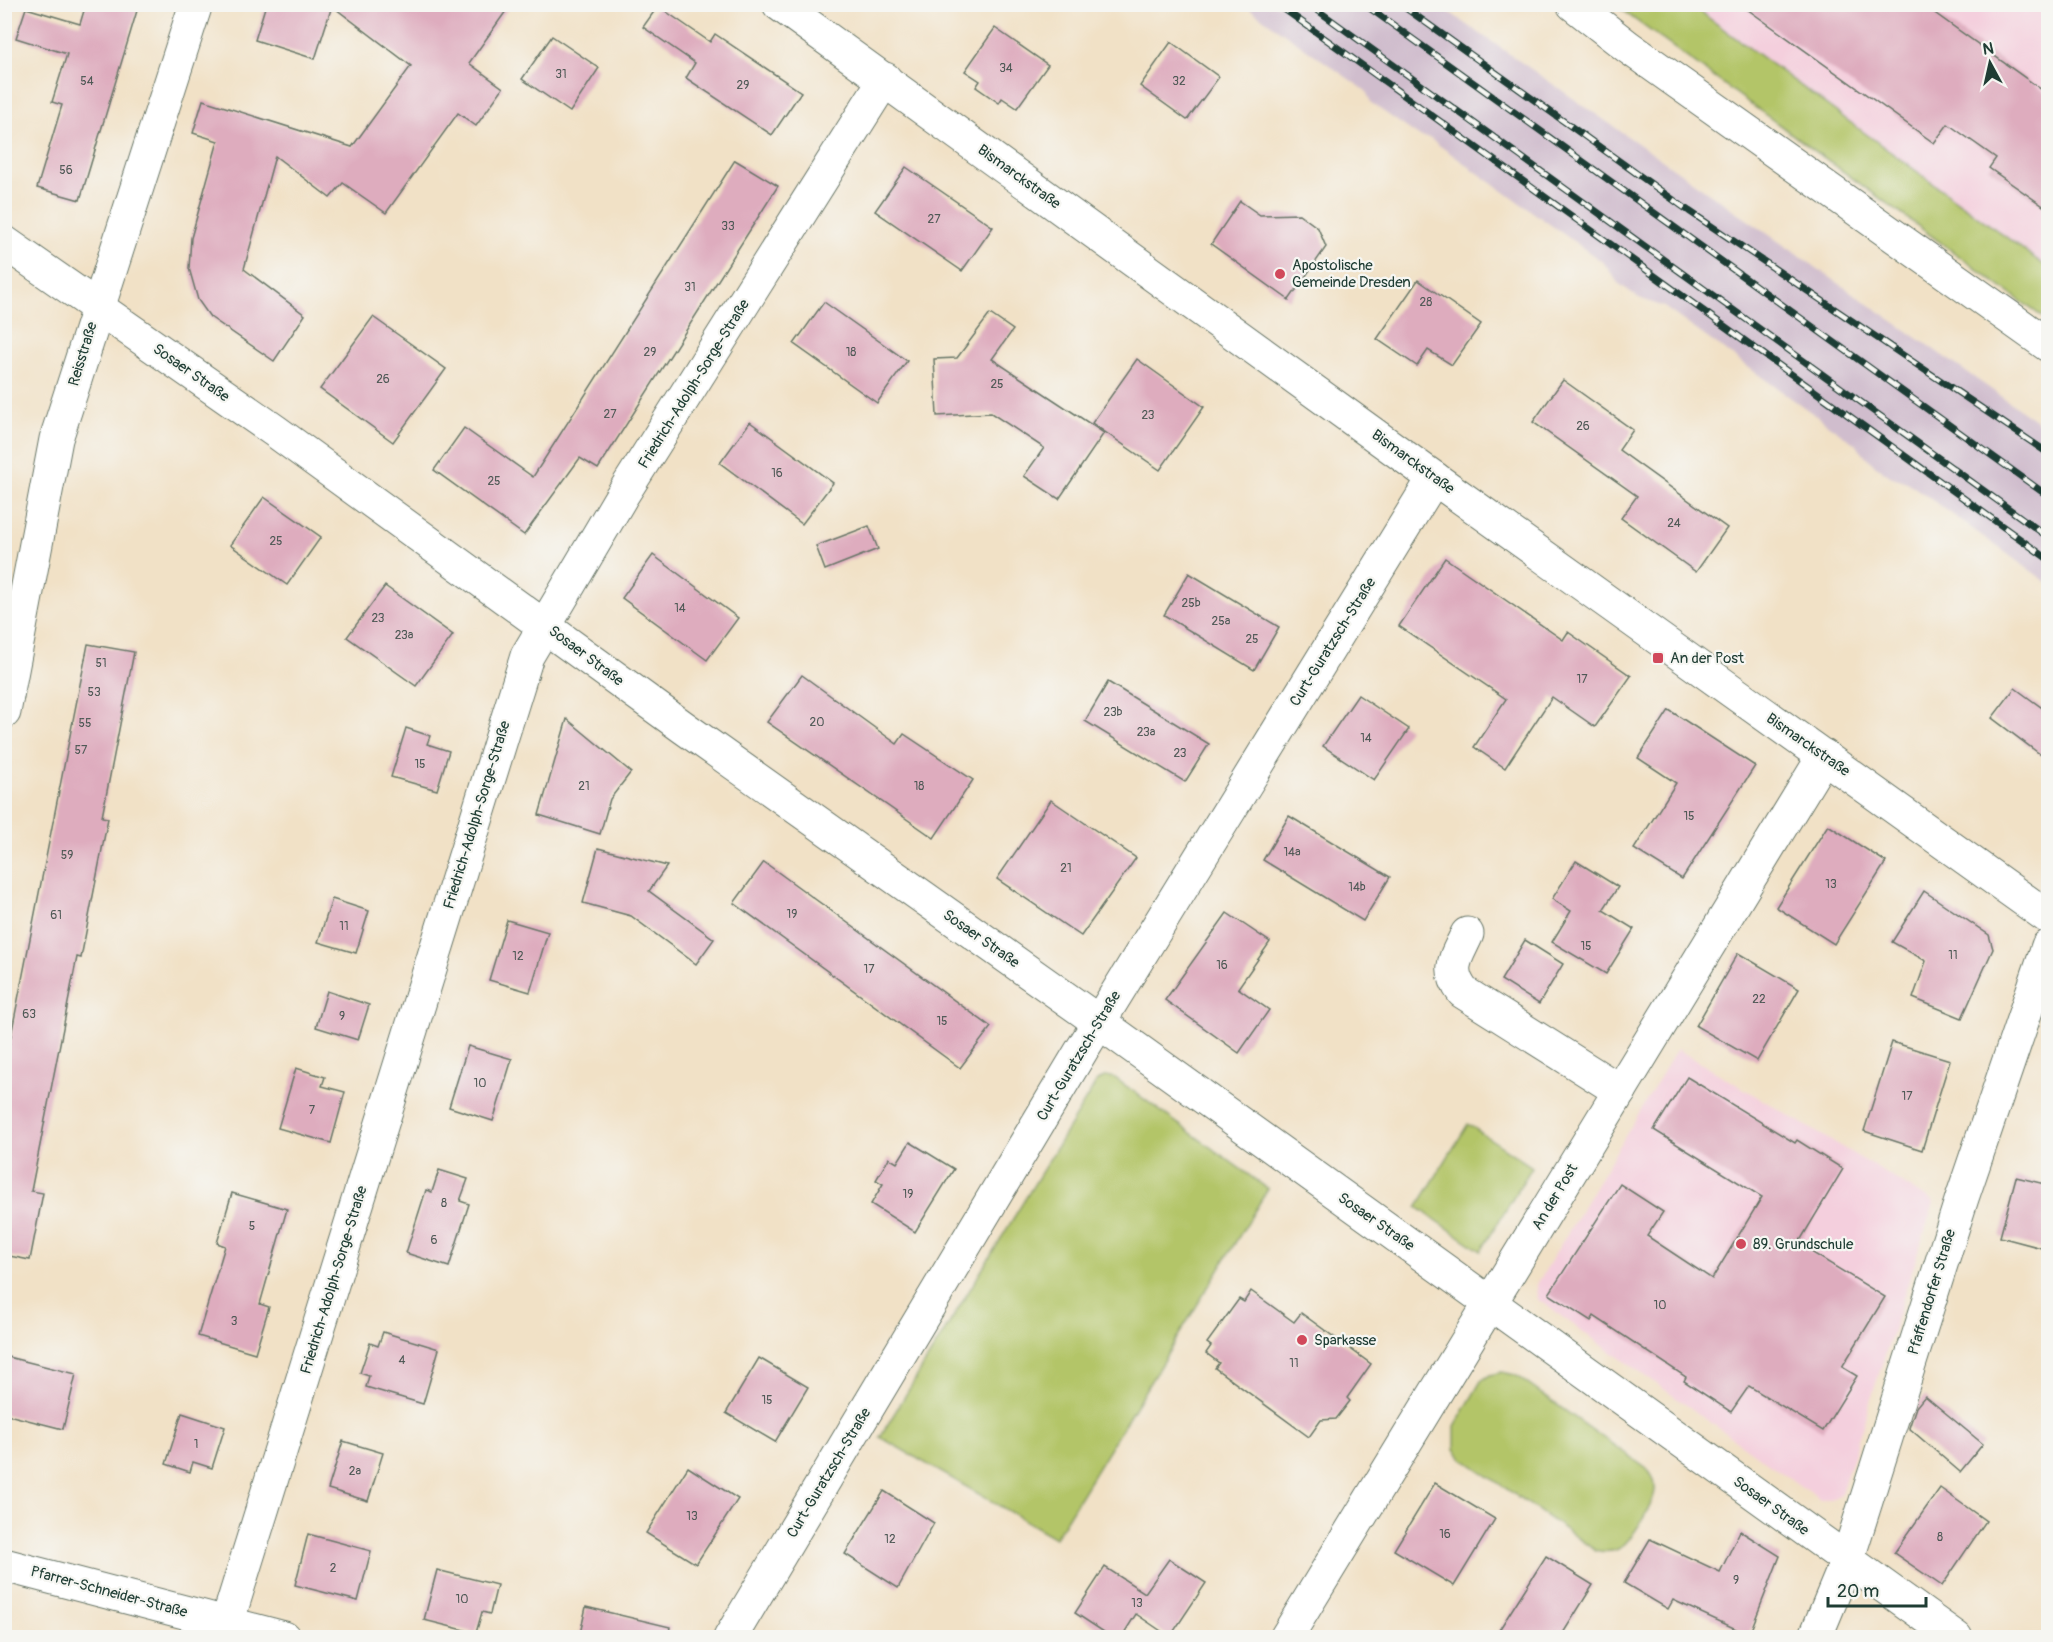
<svg xmlns="http://www.w3.org/2000/svg" width="2053" height="1642" viewBox="0 0 2053 1642" font-family="Pangolin,sans-serif">
<style>
.built{fill:#f4cfdd}
.industrial{fill:#d0bdcd}
.green{fill:#b3c568;stroke:#69814e;stroke-width:1.5}
.building{fill:#deacbe}
.lines{fill:none;stroke-linecap:round;stroke-linejoin:round}
.minor-casing{stroke:#687667;stroke-width:35}
.minor{stroke:#fff;stroke-width:33}
.rail-casing{stroke:#1f3d34;stroke-width:7}
.rail{stroke:#f6f6f2;stroke-width:4.5;stroke-dasharray:14;stroke-linecap:butt}
.poi-dot{fill:#d1495b;stroke:#f6f6f2;stroke-width:2}
.labels{text-anchor:middle;dominant-baseline:central;stroke-width:4.5;stroke-linejoin:round;paint-order:stroke}
.number-label{font-size:12px;fill:#4f5956}
.street-label{font-size:15px;fill:#1f3d34;stroke:#f6f6f2}
.poi-label{font-size:15px;fill:#1f3d34;stroke:#f6f6f2;text-anchor:start}
</style>
<rect width="100%" height="100%" fill="#f6f6f2"/>
<filter id="ink" filterUnits="userSpaceOnUse"><feTurbulence type="fractalNoise" baseFrequency=".0167" numOctaves="2"/><feDisplacementMap in="SourceGraphic" scale="12" xChannelSelector="R" yChannelSelector="G"/><feConvolveMatrix kernelMatrix="1 2 1 2 8 2 1 2 1" color-interpolation-filters="sRGB"/></filter>
<filter id="wash" filterUnits="userSpaceOnUse"><feTurbulence type="fractalNoise" baseFrequency=".008" numOctaves="4" result="noise"/><feDisplacementMap in="SourceGraphic" scale="24" xChannelSelector="R" yChannelSelector="G"/><feGaussianBlur stdDeviation="1.35" result="paint"/><feColorMatrix in="noise" values="0 0 0 0 0 0 0 0 0 0 0 0 0 0 0 0 0 1.4 0 .05"/><feComposite in="paint" operator="in"/></filter>
<g filter="url(#wash)">
<rect width="100%" height="100%" fill="#f1e1c6"/>
<!-- built -->
<g class="built">
<polygon points="1641,5 2048,5 2048,301"/>
<polygon points="1677,1049 1934,1202 1841,1493 1831,1500 1820,1500 1537,1299 1536,1286"/>
</g>
<!-- industrial -->
<polygon class="industrial" points="1244,5 1439,5 2048,429 2048,583 1907,482 1890,476 1872,463 1854,443 1664,307 1639,298 1618,283 1604,263 1429,138 1420,137 1371,103 1366,91"/>
<!-- green -->
<g class="green">
<polygon points="1615,5 1691,5 2048,268 2048,321"/>
<polygon points="1106,1076 1115,1078 1268,1189 1055,1538 880,1437 1097,1081"/>
<polygon points="1468,1124 1532,1167 1481,1251 1417,1207"/>
<path d="M1502 1372 1515 1375 1647 1469C1651 1474 1655 1479 1655 1486 1657 1500 1631 1542 1618 1549 1610 1553 1603 1552 1595 1550L1462 1458 1455 1449V1426L1481 1381 1490 1375Z"/>
</g>
<g id="blocks">
<!-- building -->
<g class="building">
<polygon points="86,4 139,4 80,200 37,188 62,105 52,102 67,54 16,38 26,8 80,24"/>
<polygon points="266,4 511,4 469,63 503,88 476,126 458,113 386,213 343,183 330,198 275,156 244,269 305,315 274,361 210,317 198,300 189,268 191,238 218,141 193,133 203,100 352,147 411,66 332,6 315,59 255,40"/>
<polygon points="1740,4 1922,4 2049,95 2049,210 1989,168 1996,158 1948,124 1934,143"/>
<polygon points="658,6 710,42 715,34 801,92 772,135 686,78 695,63 643,27"/>
<polygon points="995,28 1048,65 1017,108 1002,98 999,103 976,87 980,81 965,71"/>
<polygon points="552,36 599,68 570,112 522,79"/>
<polygon points="1171,42 1219,77 1187,120 1140,86"/>
<polygon points="735,160 778,186 598,469 580,458 524,535 434,470 464,428 533,477"/>
<polygon points="906,167 993,227 962,271 875,211"/>
<polygon points="1240,201 1260,215 1299,214 1318,228 1326,247 1289,300 1211,244"/>
<polygon points="1418,280 1481,324 1452,365 1428,350 1417,366 1377,339"/>
<polygon points="824,302 907,361 877,403 794,344"/>
<polygon points="990,314 1013,330 992,359 1104,433 1059,499 1024,476 1044,448 991,413 937,416 934,359 957,358"/>
<polygon points="373,317 446,369 393,442 320,389"/>
<polygon points="1137,359 1204,407 1160,470 1092,423"/>
<polygon points="1563,380 1633,430 1619,450 1727,528 1696,572 1621,518 1637,496 1533,422"/>
<polygon points="750,422 833,483 802,524 720,463"/>
<polygon points="264,497 321,537 287,585 230,545"/>
<polygon points="869,526 878,549 825,570 816,546"/>
<polygon points="653,555 738,618 707,660 622,598"/>
<polygon points="1445,558 1563,640 1568,632 1631,676 1595,727 1552,697 1505,768 1474,747 1506,699 1399,626"/>
<polygon points="1189,573 1279,627 1254,670 1164,615"/>
<polygon points="385,586 453,635 416,686 347,637"/>
<polygon points="88,644 134,652 102,817 108,818 81,958 77,957 31,1191 43,1193 30,1260 4,1255 4,1071"/>
<polygon points="802,675 897,744 904,734 973,780 934,838 767,722"/>
<polygon points="1108,682 1209,744 1185,782 1085,721"/>
<polygon points="2015,688 2049,713 2049,761 1992,718"/>
<polygon points="1358,695 1409,729 1374,780 1323,746"/>
<polygon points="1669,710 1755,766 1682,879 1634,849 1676,783 1638,758"/>
<polygon points="567,719 631,772 610,799 600,834 539,815"/>
<polygon points="406,728 430,736 427,744 449,751 437,790 391,777"/>
<polygon points="1051,800 1136,858 1081,936 997,879"/>
<polygon points="1289,816 1390,877 1363,921 1263,860"/>
<polygon points="1828,825 1886,862 1834,944 1776,907"/>
<polygon points="598,848 667,866 649,891 714,939 696,964 631,916 583,903"/>
<polygon points="1576,861 1618,887 1603,910 1634,929 1606,974 1552,942 1571,911 1552,899"/>
<polygon points="764,862 991,1027 960,1068 734,903"/>
<polygon points="1924,891 1989,935 1993,949 1962,1018 1913,998 1926,961 1892,942"/>
<polygon points="332,899 369,911 356,953 318,942"/>
<polygon points="1227,913 1270,942 1238,988 1269,1010 1239,1053 1165,1000"/>
<polygon points="507,920 548,932 530,992 489,980"/>
<polygon points="1525,940 1563,964 1539,1004 1501,980"/>
<polygon points="1738,953 1799,989 1757,1061 1696,1026"/>
<polygon points="327,991 369,1005 358,1040 316,1027"/>
<polygon points="1892,1042 1950,1060 1922,1150 1864,1131"/>
<polygon points="468,1046 512,1059 493,1121 449,1107"/>
<polygon points="296,1068 325,1077 322,1086 345,1092 331,1143 278,1128"/>
<polygon points="1687,1077 1795,1143 1797,1140 1843,1169 1798,1244 1885,1297 1842,1367 1857,1376 1823,1431 1749,1386 1731,1412 1684,1381 1686,1377 1594,1316 1591,1321 1549,1294 1620,1184 1663,1212 1647,1236 1712,1279 1762,1197 1654,1130"/>
<polygon points="910,1142 954,1169 915,1232 871,1204 883,1184 876,1180 889,1158 897,1163"/>
<polygon points="439,1170 468,1179 460,1201 469,1204 449,1267 406,1253 426,1190 432,1192"/>
<polygon points="2016,1177 2049,1185 2049,1250 2000,1237"/>
<polygon points="232,1193 287,1209 260,1304 269,1307 255,1353 198,1336 225,1246 217,1243"/>
<polygon points="1251,1291 1294,1322 1301,1313 1371,1364 1347,1398 1350,1401 1336,1419 1321,1420 1309,1437 1215,1368 1219,1363 1206,1353 1211,1346 1207,1343 1239,1299 1244,1302"/>
<polygon points="383,1332 439,1349 423,1404 366,1387 369,1376 360,1373 370,1343 378,1346"/>
<polygon points="4,1356 76,1374 63,1429 4,1414"/>
<polygon points="759,1358 808,1387 775,1442 726,1413"/>
<polygon points="1925,1396 1983,1444 1960,1472 1909,1428 1916,1407"/>
<polygon points="182,1413 225,1427 212,1468 193,1462 190,1472 166,1464"/>
<polygon points="343,1441 383,1453 368,1501 328,1489"/>
<polygon points="688,1467 738,1499 696,1564 646,1533"/>
<polygon points="1435,1483 1495,1519 1454,1586 1394,1550"/>
<polygon points="1940,1488 1986,1521 1942,1586 1894,1553"/>
<polygon points="884,1491 934,1523 898,1588 845,1554"/>
<polygon points="1740,1531 1780,1556 1749,1635 1673,1600 1668,1609 1624,1583 1650,1539 1720,1572"/>
<polygon points="308,1534 371,1551 358,1601 295,1585"/>
<polygon points="1546,1556 1593,1585 1560,1638 1494,1638"/>
<polygon points="1169,1559 1206,1583 1170,1637 1136,1614 1121,1638 1113,1638 1075,1613 1105,1567 1145,1593"/>
<polygon points="437,1570 497,1585 490,1614 482,1612 476,1633 424,1620"/>
<polygon points="586,1607 670,1627 668,1638 579,1638"/>
</g>
</g>
</g>
<g filter="url(#ink)">
<use href="#blocks" fill-opacity="0" stroke="#687667" stroke-width="1.5"/>
<g class="lines">
<defs>
<g id="minor">
<polyline points="779,4 1434,478 2048,917"/>
<polyline points="1573,4 1628,47 2048,345"/>
<polyline points="4,242 275,431 683,727 1099,1022 1956,1638"/>
<polyline points="4,712 56,439 196,4"/>
<path d="M1467 934C1457 957 1445 968 1463 992L1620 1091"/>
<polyline points="4,1565 284,1638"/>
<polyline points="227,1623 527,656 621,497 885,79"/>
<polyline points="730,1638 1083,1048 1434,478"/>
<polyline points="1286,1638 1824,756"/>
<polyline points="1815,1638 1847,1561 1962,1198 2048,946"/>
</g>
</defs>
<!-- minor casing -->
<use href="#minor" class="minor-casing"/>
<!-- minor -->
<use href="#minor" class="minor"/>
<defs>
<g id="rail">
<polyline points="1277,4 2048,559"/>
<polyline points="1309,4 2048,537"/>
<polyline points="1364,4 2048,496"/>
<polyline points="1400,4 1689,211 2048,453"/>
</g>
</defs>
<!-- rail casing -->
<use href="#rail" class="rail-casing"/>
<!-- rail -->
<use href="#rail" class="rail"/>
</g>
</g>
<!-- markers -->
<g class="poi-dot">
<circle cx="1280" cy="274" r="6"/>
<rect x="1652" y="652" width="12" height="12" rx="3"/>
<circle cx="1741" cy="1244" r="6"/>
<circle cx="1302" cy="1340" r="6"/>
</g>
<g class="labels">
<!-- number labels -->
<g class="number-label">
<text x="1006" y="68">34</text>
<text x="561" y="74">31</text>
<text x="87" y="81">54</text>
<text x="1179" y="81">32</text>
<text x="743" y="85">29</text>
<text x="66" y="170">56</text>
<text x="934" y="219">27</text>
<text x="728" y="226">33</text>
<text x="690" y="287">31</text>
<text x="1426" y="302">28</text>
<text x="650" y="352">29</text>
<text x="851" y="352">18</text>
<text x="383" y="379">26</text>
<text x="997" y="384">25</text>
<text x="610" y="414">27</text>
<text x="1148" y="415">23</text>
<text x="1583" y="426">26</text>
<text x="777" y="473">16</text>
<text x="494" y="481">25</text>
<text x="1674" y="523">24</text>
<text x="276" y="541">25</text>
<text x="1191" y="603">25b</text>
<text x="680" y="608">14</text>
<text x="378" y="618">23</text>
<text x="1221" y="621">25a</text>
<text x="404" y="635">23a</text>
<text x="1252" y="639">25</text>
<text x="101" y="663">51</text>
<text x="1582" y="679">17</text>
<text x="94" y="692">53</text>
<text x="1113" y="712">23b</text>
<text x="817" y="722">20</text>
<text x="85" y="723">55</text>
<text x="1146" y="732">23a</text>
<text x="1366" y="738">14</text>
<text x="81" y="750">57</text>
<text x="1180" y="753">23</text>
<text x="420" y="764">15</text>
<text x="584" y="786">21</text>
<text x="919" y="786">18</text>
<text x="1689" y="816">15</text>
<text x="1292" y="852">14a</text>
<text x="67" y="855">59</text>
<text x="1066" y="868">21</text>
<text x="1831" y="884">13</text>
<text x="1357" y="887">14b</text>
<text x="792" y="914">19</text>
<text x="56" y="915">61</text>
<text x="344" y="926">11</text>
<text x="1586" y="946">15</text>
<text x="1953" y="955">11</text>
<text x="518" y="956">12</text>
<text x="1222" y="965">16</text>
<text x="869" y="969">17</text>
<text x="1759" y="999">22</text>
<text x="29" y="1014">63</text>
<text x="342" y="1016">9</text>
<text x="942" y="1021">15</text>
<text x="480" y="1083">10</text>
<text x="1907" y="1096">17</text>
<text x="312" y="1110">7</text>
<text x="908" y="1194">19</text>
<text x="444" y="1203">8</text>
<text x="252" y="1226">5</text>
<text x="434" y="1240">6</text>
<text x="1660" y="1305">10</text>
<text x="234" y="1321">3</text>
<text x="402" y="1360">4</text>
<text x="1294" y="1363">11</text>
<text x="767" y="1400">15</text>
<text x="196" y="1444">1</text>
<text x="355" y="1471">2a</text>
<text x="692" y="1516">13</text>
<text x="1445" y="1534">16</text>
<text x="1940" y="1537">8</text>
<text x="890" y="1539">12</text>
<text x="333" y="1568">2</text>
<text x="1736" y="1580">9</text>
<text x="462" y="1599">10</text>
<text x="1137" y="1603">13</text>
</g>
<!-- street labels -->
<g class="street-label">
<text transform="translate(1019 177) rotate(36)">Bismarckstraße</text>
<text transform="translate(83 354) rotate(-73)">Reisstraße</text>
<text transform="translate(191 373) rotate(35)">Sosaer Straße</text>
<text transform="translate(694 384) rotate(-58)">Friedrich-Adolph-Sorge-Straße</text>
<text transform="translate(1413 462) rotate(36)">Bismarckstraße</text>
<text transform="translate(1333 642) rotate(-58)">Curt-Guratzsch-Straße</text>
<text transform="translate(586 656) rotate(37)">Sosaer Straße</text>
<text transform="translate(1808 745) rotate(35)">Bismarckstraße</text>
<text transform="translate(477 815) rotate(-73)">Friedrich-Adolph-Sorge-Straße</text>
<text transform="translate(981 939) rotate(35)">Sosaer Straße</text>
<text transform="translate(1079 1056) rotate(-59)">Curt-Guratzsch-Straße</text>
<text transform="translate(1555 1197) rotate(-59)">An der Post</text>
<text transform="translate(1376 1222) rotate(35)">Sosaer Straße</text>
<text transform="translate(334 1280) rotate(-73)">Friedrich-Adolph-Sorge-Straße</text>
<text transform="translate(1932 1292) rotate(-73)">Pfaffendorfer Straße</text>
<text transform="translate(829 1473) rotate(-59)">Curt-Guratzsch-Straße</text>
<text transform="translate(1771 1506) rotate(36)">Sosaer Straße</text>
<text transform="translate(109 1592) rotate(15)">Pfarrer-Schneider-Straße</text>
</g>
<!-- poi labels -->
<g class="poi-label">
<text x="1292" y="265">Apostolische<tspan x="1292" dy="17">Gemeinde Dresden</tspan></text>
<text x="1670" y="658">An der Post</text>
<text x="1753" y="1244">89. Grundschule</text>
<text x="1314" y="1340">Sparkasse</text>
</g>
</g>
<!-- margin -->
<rect width="2053" height="1642" fill="none" stroke="#f6f6f2" stroke-width="24"/>
<!-- north arrow -->
<g transform="translate(1990 63) rotate(352)" stroke="#f6f6f2" stroke-width="4.5" paint-order="stroke">
<path d="M0-4.5L10 22L0 15L-10 22Z" fill="#1f3d34"/>
<text y="-9" font-size="16" font-weight="bold" text-anchor="middle" fill="#1f3d34">N</text>
</g>
<!-- scale -->
<path d="M1828 1597v9h98v-9" fill="none" stroke="#1f3d34" stroke-width="3"/>
<text x="1837" y="1597" font-size="18" fill="#1f3d34" stroke="#f6f6f2" stroke-width="4.5" paint-order="stroke">20 m</text>
</svg>
